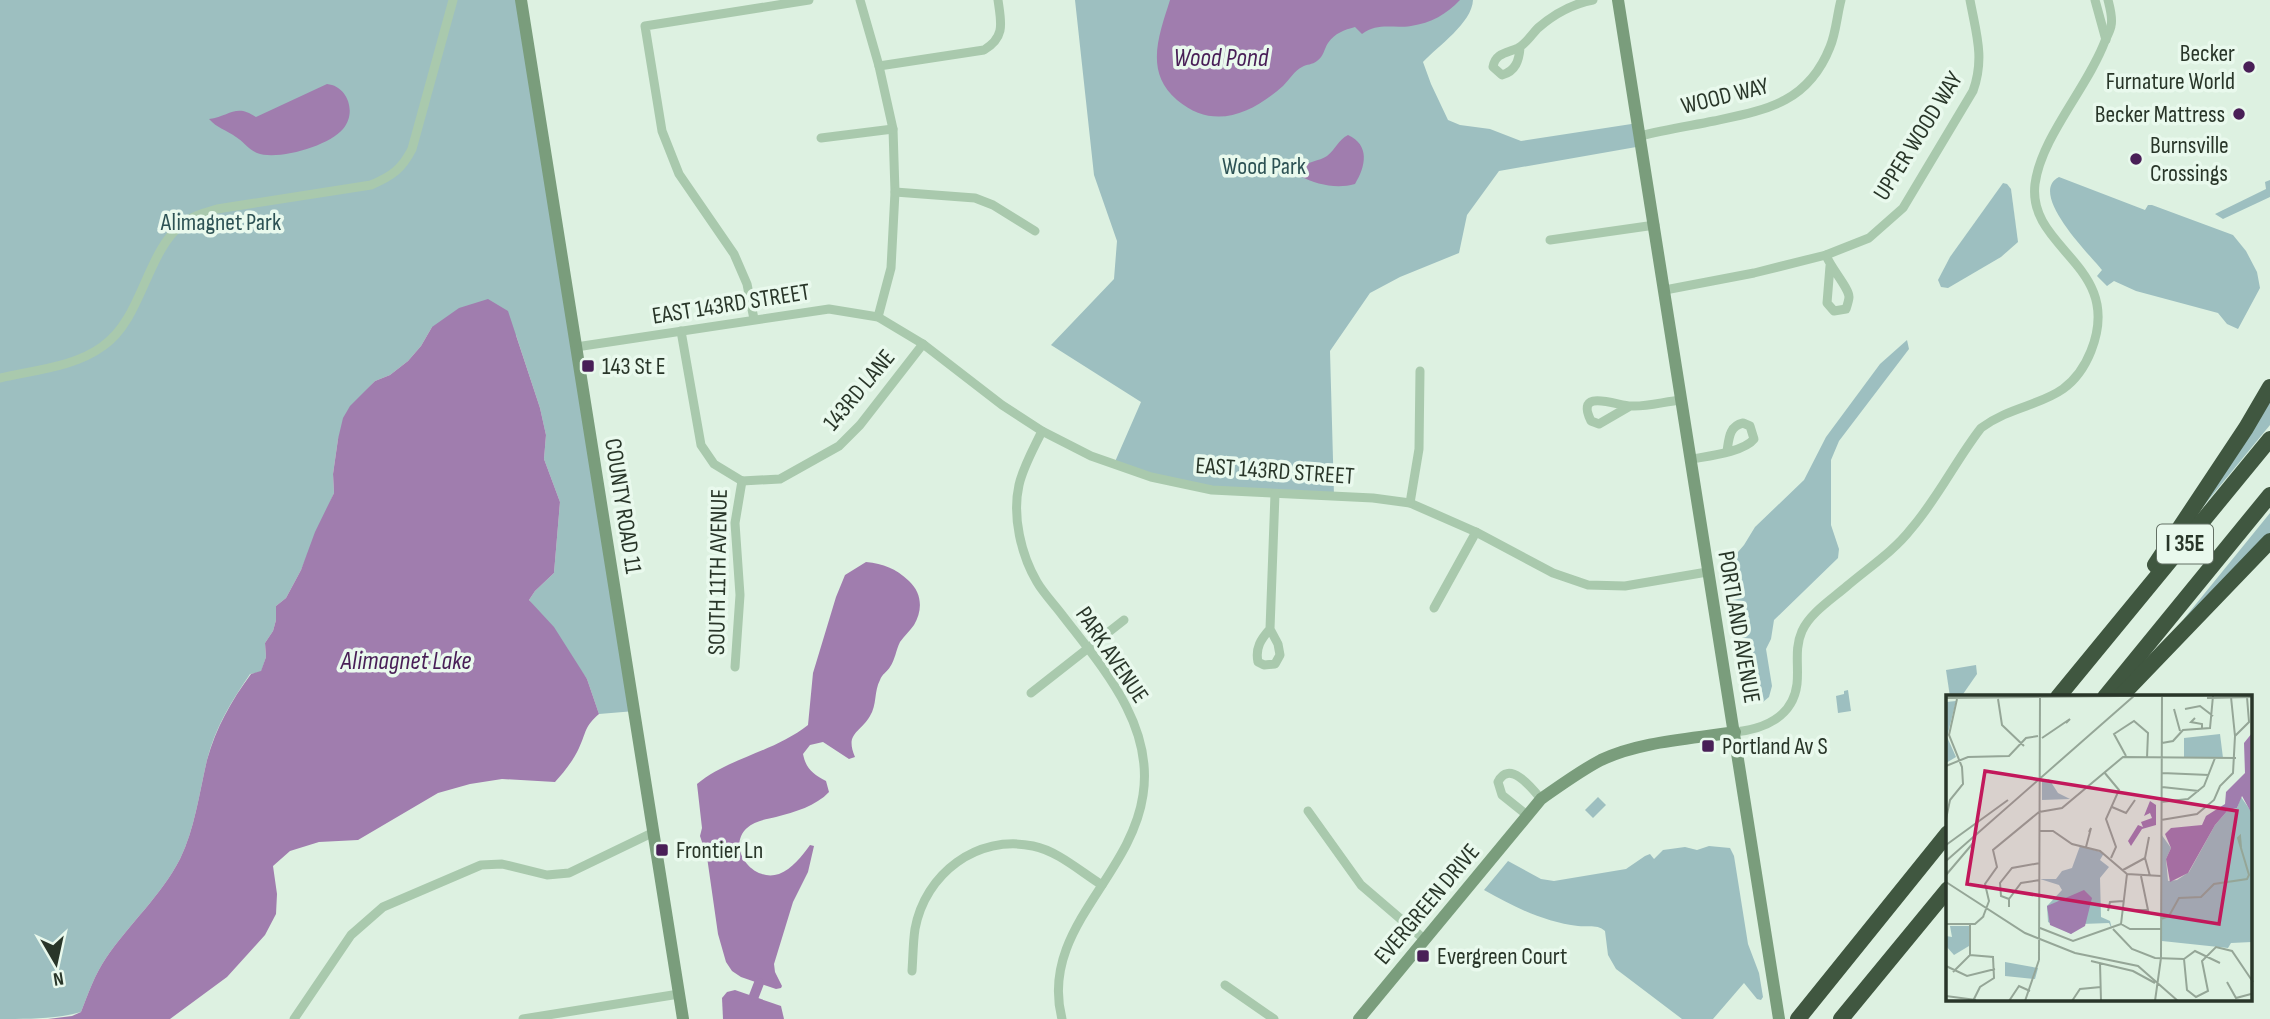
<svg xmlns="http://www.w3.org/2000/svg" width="2270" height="1019" viewBox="0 0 2270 1019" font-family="'Sofia Sans Condensed',sans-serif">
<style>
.green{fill:#9dbfc0}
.water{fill:#a07dae}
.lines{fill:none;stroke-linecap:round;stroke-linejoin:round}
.canal{stroke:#a07dae;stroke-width:10}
.street{stroke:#a9c9ad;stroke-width:9}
.secondary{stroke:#7a9d7c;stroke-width:12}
.highway{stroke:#405740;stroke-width:16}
.poi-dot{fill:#491f57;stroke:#e9f9ed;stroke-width:2.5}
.labels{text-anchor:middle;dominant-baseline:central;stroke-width:7;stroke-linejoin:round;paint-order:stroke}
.shield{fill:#e9f9ed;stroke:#637064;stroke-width:2}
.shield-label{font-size:23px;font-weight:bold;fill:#293629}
.poi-label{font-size:24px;fill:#293629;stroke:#e9f9ed;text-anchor:start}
.street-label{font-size:24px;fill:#293629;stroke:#e9f9ed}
.park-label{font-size:24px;fill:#2d5254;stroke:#e9f9ed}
.water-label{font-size:26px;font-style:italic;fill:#491f57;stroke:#e9f9ed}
.inset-road{fill:none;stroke:#95a697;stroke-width:2}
.view{fill:#c2185b;fill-opacity:0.15;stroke:#c2185b;stroke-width:3.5}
.inset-edge{fill:none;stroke:#293629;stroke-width:3.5}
</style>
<rect width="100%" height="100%" fill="#ddf1e1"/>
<!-- green -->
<g class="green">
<path d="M0 0H521L635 711 599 714 587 679 529 600 535 591 554 573 560 502 544 459 546 435 540 408 516 335 432 327 421 346 408 361 390 375 375 381 363 394 338 439 333 474 334 493 301 570 286 598 276 606V620L273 631 265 643 266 657 261 672 250 674C231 702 215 728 207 760 199 794 195 828 180 859 161 896 129 924 106 958 95 974 88 994 81 1012 57 1019 26 1019 0 1019Z"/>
<path d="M1075 0H1473C1472 23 1438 46 1423 62L1431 84 1448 120 1460 125 1490 129 1521 141 1638 123 1642 146 1499 171 1467 215 1459 253 1400 277 1370 293 1330 351 1334 496 1212 489 1114 464 1141 402 1051 345 1114 279 1117 241 1094 175Z"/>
<path d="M2059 177 2145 210 2148 205H2152L2233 235 2246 251 2257 272 2260 288 2238 329 2227 324 2218 313 2136 291 2114 281 2107 286 2097 276 2102 270C2090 255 2027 193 2059 177Z"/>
<polygon points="2270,180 2270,197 2223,219 2215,214 2266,189 2265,182"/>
<polygon points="2003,183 2007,184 2011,189 2018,242 2001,257 1948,288 1941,287 1938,280 1950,257"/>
<polygon points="1907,340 1909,349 1839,441 1831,460 1831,525 1839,549 1838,558 1774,620 1771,639 1766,649 1772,686 1769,697 1763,702 1753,698 1746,692 1726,566 1744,545 1755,527 1804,480 1826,437 1880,364"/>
<polygon points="2270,395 2270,425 2201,509"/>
<polygon points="2270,513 2270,535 2183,620"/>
<polygon points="1976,665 1977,674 1961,697 1950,697 1946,670"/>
<polygon points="1848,690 1851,711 1838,713 1836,696 1844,694 1844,691"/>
<polygon points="1598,797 1606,805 1593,818 1585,810"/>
<path d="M1709 846 1730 848 1734 856 1748 944 1759 973 1763 997 1761 1000 1757 999 1744 983 1713 1019H1682L1616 969 1608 955 1605 931C1598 924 1588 927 1578 926 1544 922 1514 907 1484 890L1508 861 1541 879 1554 881 1626 869 1645 856 1650 854 1654 859 1663 850 1685 847 1697 850Z"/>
</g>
<!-- water -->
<g class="water">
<path d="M1170 0H1460C1447 14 1431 23 1411 26 1392 29 1379 22 1362 34L1355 27C1344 30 1335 33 1328 43 1324 49 1324 56 1317 61 1312 65 1307 64 1302 67 1295 70 1289 80 1283 86 1251 114 1214 131 1177 100 1144 72 1159 35 1170 0Z"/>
<path d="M327 84C348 86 357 113 343 129 329 146 277 161 257 153 249 150 243 141 236 137 226 130 217 128 209 119 230 116 236 103 256 117Z"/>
<path d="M1348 135C1370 145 1366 166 1355 184 1337 189 1317 185 1300 176L1299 167C1308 162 1319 161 1327 156 1336 149 1338 140 1348 135Z"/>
<path d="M488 299 508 311 540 408 546 435 544 459 560 502 554 573 535 591 529 600 554 627 587 679 599 714C584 727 587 731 579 748 573 761 564 772 555 782L502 779 470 784 438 793 358 840 319 842 290 851 273 866 277 894 276 914 265 935 227 977 170 1019H48L72 1016 81 1012C88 994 95 974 106 958 129 924 161 896 180 859 195 828 199 794 207 760 216 728 231 701 251 674L261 671 266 657 265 643 273 631 276 620V606L286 598 301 570 315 532 334 493 333 474 338 439 343 418 350 406 375 381 390 375 408 361 421 346 432 327 459 308Z"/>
<path d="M866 562C884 564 895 568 909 581 922 593 923 610 914 625 910 631 904 636 900 642 896 650 895 660 890 667 887 672 882 674 880 680 874 691 877 705 870 716 859 734 845 733 855 757L849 759 823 742 810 745 803 754C806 769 813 774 826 781L829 792C816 806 795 812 776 817 767 819 754 821 747 828 726 847 752 883 779 874 792 869 802 856 810 845L814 846 808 872 793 902 774 964 775 972 782 986 781 988 776 989 741 977 732 971 726 962 718 934 707 857 700 836 702 828 697 784C728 758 774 752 808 725L813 673 836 597 845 575Z"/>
<polygon points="735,990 781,1006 784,1019 723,1019 722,998 727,992"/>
</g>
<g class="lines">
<!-- canal -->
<polyline class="canal" points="754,996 759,983"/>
<!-- street -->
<g class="street">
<polyline points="860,0 879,66 893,129 895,192 891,268 878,317"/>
<polyline points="2095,0 2106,40"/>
<path d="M1520 48C1519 60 1516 71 1502 75L1493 67C1495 53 1507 53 1518 48 1526 44 1532 34 1538 28 1554 14 1572 4 1593 0"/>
<path d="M879 66 984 50C1006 37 1001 22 998 0"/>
<path d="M1640 136C1664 130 1689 126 1714 121 1766 110 1808 103 1830 47 1836 33 1837 15 1841 0"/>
<polyline points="821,138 893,129"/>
<polyline points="895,192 975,198 993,205 1035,231"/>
<polyline points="1550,240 1655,225"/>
<path d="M1826 255C1830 267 1849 288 1849 297 1849 300 1847 306 1846 309L1834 311 1827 303 1830 266"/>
<path d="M1665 290 1754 273 1826 255 1869 238 1903 208 1973 91C1985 58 1976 33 1970 0"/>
<polyline points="754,319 747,284 734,254 679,174 662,131 645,26 809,0"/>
<polyline points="681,331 701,445 714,464 742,481"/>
<polyline points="576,347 829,309 878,317 923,344 1002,405 1042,431 1091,456 1151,477 1212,490 1373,498 1410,503 1476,532 1553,573 1588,585 1625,586 1707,572"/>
<path d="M0 378C34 370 75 367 103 346 142 319 146 253 182 224 192 216 204 213 217 209L371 185C392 176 402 169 412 149L453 0"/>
<path d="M1630 406 1599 424 1591 421C1574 387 1618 406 1631 406 1648 407 1666 401 1682 400"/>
<path d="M1042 431C1034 448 1023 467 1019 485 1012 516 1021 555 1037 582 1044 594 1055 605 1063 616 1103 668 1154 725 1143 795 1131 878 1039 930 1062 1019"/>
<path d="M1692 459C1708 456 1744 452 1754 439L1750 426 1743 423C1729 426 1729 439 1727 451"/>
<polyline points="742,481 780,479 839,446 860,425 923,344"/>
<polyline points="1410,503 1419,449 1420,371"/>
<polyline points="1434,608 1476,532"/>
<path d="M1270 629 1278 644 1280 655 1275 664 1264 665 1258 662C1255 648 1261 639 1270 629L1275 494"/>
<polyline points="735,667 740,595 735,523 742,481"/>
<polyline points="1031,693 1124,620"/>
<path d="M1735 732C1764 729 1793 717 1797 684 1799 666 1794 649 1802 631 1810 613 1832 599 1847 586 1868 568 1894 551 1911 529 1938 498 1956 460 1981 428 2023 397 2068 409 2091 351 2125 265 2027 250 2035 184 2041 137 2088 87 2105 41 2107 36 2110 31 2111 26 2113 18 2110 8 2108 0"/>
<polyline points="1308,811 1361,885 1424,939"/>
<path d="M1527 815 1502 795 1498 782C1509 759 1532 788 1541 799"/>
<path d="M912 971C913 957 913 942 915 929 925 874 977 834 1033 846 1058 851 1081 872 1102 885"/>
<polyline points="1225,985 1274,1019"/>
<polyline points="294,1019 351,935 383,907 481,865 502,864 547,875 569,873 654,832"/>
<polyline points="523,1019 679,994"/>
</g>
<!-- secondary -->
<g class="secondary">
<polyline points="521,0 683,1019"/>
<polyline points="1618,0 1779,1019"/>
<path d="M1359 1019 1541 799C1561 785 1580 771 1601 760 1641 741 1692 739 1735 732"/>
</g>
<!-- highway -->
<g class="highway">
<polyline points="2155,565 2246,428 2270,387"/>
<polyline points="2058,697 2270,439"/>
<polyline points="2105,697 2270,495"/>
<polyline points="2120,697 2270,541"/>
<polyline points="1798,1019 1948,833"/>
<polyline points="1841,1019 1948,889"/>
</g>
</g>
<!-- markers -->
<g class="poi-dot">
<circle cx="2249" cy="67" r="7"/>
<circle cx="2239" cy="114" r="7"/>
<circle cx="2136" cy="159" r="7"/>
<rect x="581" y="359" width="14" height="14" rx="3.5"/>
<rect x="1701" y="739" width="14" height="14" rx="3.5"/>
<rect x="655" y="843" width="14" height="14" rx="3.5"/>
<rect x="1416" y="949" width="14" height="14" rx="3.5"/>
</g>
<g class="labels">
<!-- shield labels -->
<rect class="shield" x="2157" y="524.5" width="56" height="39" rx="5"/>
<g class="shield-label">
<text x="2185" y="544">I 35E</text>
</g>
<!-- poi labels -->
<g class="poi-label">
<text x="2235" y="53" text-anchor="end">Becker<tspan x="2235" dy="28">Furnature World</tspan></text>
<text x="2225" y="114" text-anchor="end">Becker Mattress</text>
<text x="2150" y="145">Burnsville<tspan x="2150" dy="28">Crossings</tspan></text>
<text x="602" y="366">143 St E</text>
<text x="1722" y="746">Portland Av S</text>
<text x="676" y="850">Frontier Ln</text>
<text x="1437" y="956">Evergreen Court</text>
</g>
<!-- street labels -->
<g class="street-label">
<text transform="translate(1725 96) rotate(-14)">WOOD WAY</text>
<text transform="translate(1918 136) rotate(-58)">UPPER WOOD WAY</text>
<text transform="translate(731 304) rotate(-9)">EAST 143RD STREET</text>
<text transform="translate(859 390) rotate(-50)">143RD LANE</text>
<text transform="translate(1275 471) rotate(4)">EAST 143RD STREET</text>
<text transform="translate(623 506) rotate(81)">COUNTY ROAD 11</text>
<text transform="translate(718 572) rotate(-89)">SOUTH 11TH AVENUE</text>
<text transform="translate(1739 627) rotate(80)">PORTLAND AVENUE</text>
<text transform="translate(1112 655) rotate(56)">PARK AVENUE</text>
<text transform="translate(1427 904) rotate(-50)">EVERGREEN DRIVE</text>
</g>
<!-- park labels -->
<g class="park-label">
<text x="1264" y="166">Wood Park</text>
<text x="221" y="222">Alimagnet Park</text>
</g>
<!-- water labels -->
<g class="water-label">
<text x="1221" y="58">Wood Pond</text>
<text x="406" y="661">Alimagnet Lake</text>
</g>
</g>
<!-- overview -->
<g transform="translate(1946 695)">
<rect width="306" height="306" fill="#ddf1e1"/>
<path d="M10 6 1 42 10 62 0 68V7ZM274 39 277 63H238V43ZM103 84 112 98 124 104 96 105V87ZM295 102 307 119 306 247 285 248 282 253 216 246 215 139 225 153 220 164 222 186 231 185 243 177 269 130 282 115 291 113ZM134 151 158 158 154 165 163 172 154 183 155 222 164 226 166 234 163 228 136 229 125 239 102 227 101 211 116 195 113 190 94 184H110L116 176 126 173ZM4 231H24L23 251 8 260 0 251V241L6 242ZM59 267 92 273 89 284 59 281Z" fill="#9dbfc0"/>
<path d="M306 38V119L296 101 291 113 282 115 269 130 242 178 224 187 220 164 225 153 219 139 225 133 256 130 260 121 279 109 280 97 299 78 298 48ZM204 106 210 110V130L196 134 185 151 182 146 192 130 197 132 195 127 206 123 204 118 198 121ZM138 195 146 203 139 231 125 239 104 230 101 211Z" fill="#a07dae"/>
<path class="inset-road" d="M285 2 289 41M0 3 264 0M261 3 307 2M52 4 56 30 78 51M228 14 234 36M239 14 254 11 267 21M249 23 245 27 256 29V35M96 43 124 24 120 28M216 48 227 46 237 35 264 33 267 1M180 61 168 39 188 26 202 38 201 63M0 71 22 62 63 61 80 43 92 41M158 77 173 95 160 124 170 152 165 163M216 78 263 80M216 92 253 96M215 107 242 104 258 91 269 63M166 112 180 118 189 105M93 117 116 113 177 62 290 63M0 124 4 105 17 89 16 72 3 40 11 4M215 125 251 119 268 105 274 91 287 78 289 41 303 27 301 2M94 136H107L126 149 154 156 181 179 215 181M203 142 199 163 204 181M0 150 62 105M140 152 145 133 143 137M0 166 189 0M177 175 199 163M0 180 28 147M0 187 79 238 129 258 192 271 232 306M63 204 55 201 54 188 66 173 94 168M63 206V212V204L75 188 94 185M178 215H202L195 181M162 216 164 207 177 206M37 222 43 206 39 189 51 172 47 155 93 117M215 224 223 221 233 203 255 202 268 189 301 184 303 180 292 143 294 141 295 152M0 229H29L38 221M24 229V260M175 229 181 179M175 229 184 234H216M94 233 127 246 175 229M167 234 186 254 209 263 238 264M238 264 241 295 250 302 262 296 256 266 270 252 286 256 307 287M238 264 249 256 274 268M93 265 94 2M145 266 187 276 209 288M154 268 155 306M0 271 21 281 49 274M7 277 24 260 47 262 48 283 34 292 27 306M281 287 290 303 305 299M0 301 30 305M63 306 73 291 84 296M79 306 93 265M126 306 134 294 155 292M209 306 215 263 216 0"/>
<path class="view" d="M39 76 291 116 273 229 21 189Z"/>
<rect width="306" height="306" class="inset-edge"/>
</g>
<!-- north arrow -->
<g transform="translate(56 963) rotate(171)" stroke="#e9f9ed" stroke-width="5" paint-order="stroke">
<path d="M0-5L12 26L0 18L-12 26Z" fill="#293629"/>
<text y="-10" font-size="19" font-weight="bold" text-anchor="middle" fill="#293629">N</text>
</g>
</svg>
